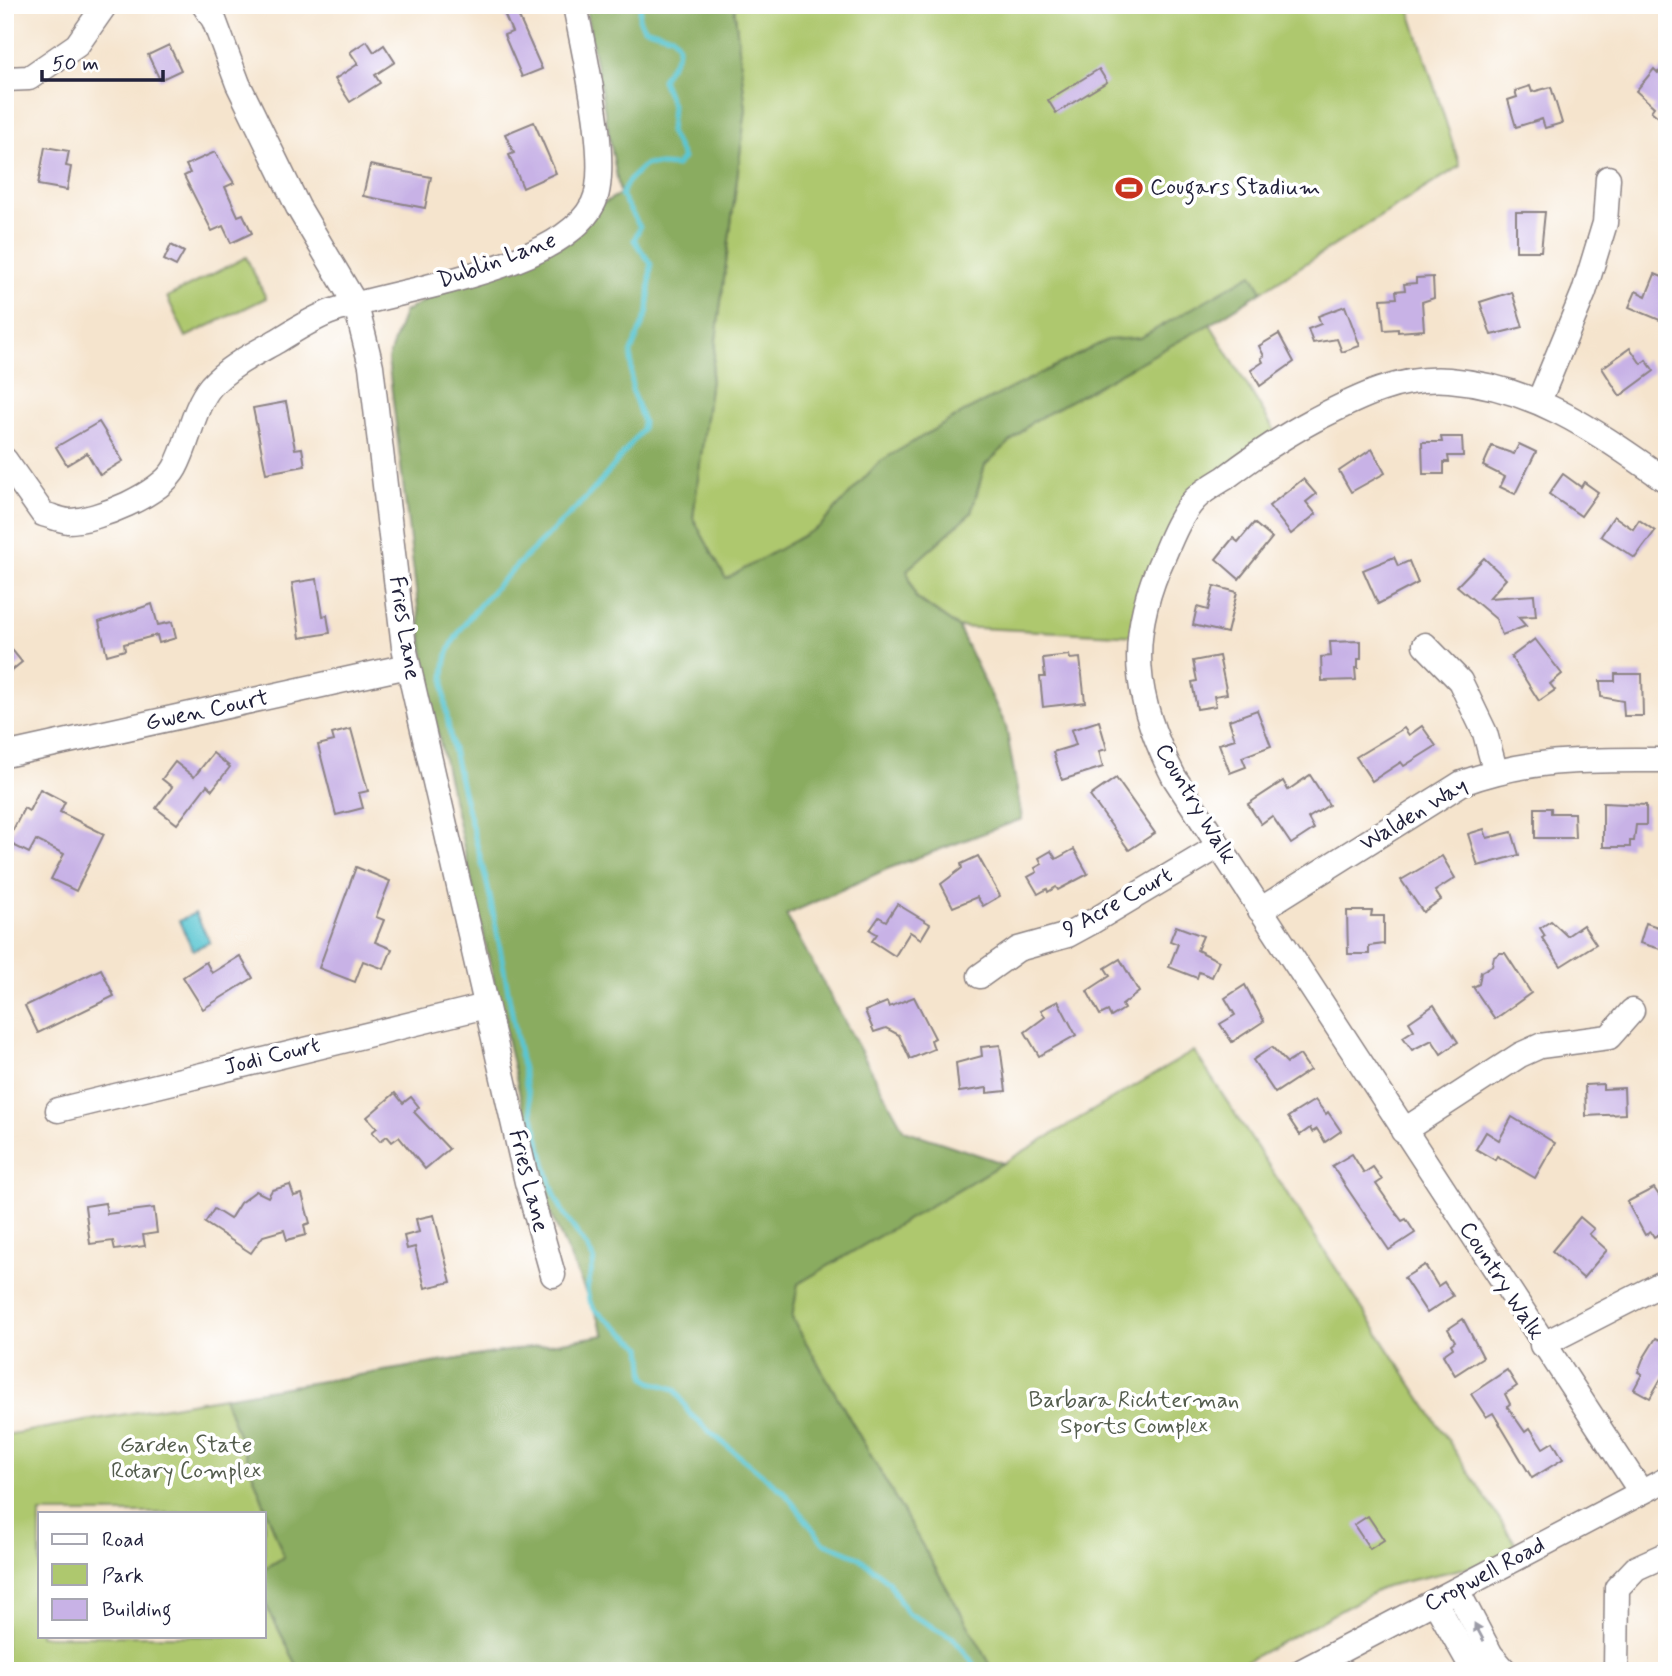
<svg xmlns="http://www.w3.org/2000/svg" width="1672" height="1676" viewBox="0 0 1672 1676" font-family="Mynerve,sans-serif">
<style>
.green{fill:#aec86e;stroke:#687554;stroke-width:2}
.forest{fill:#8aac61;stroke:#56674e;stroke-width:2}
.water{fill:#5ac6d2;stroke:#3e7486;stroke-width:2}
.lines{fill:none;stroke-linecap:round;stroke-linejoin:round}
.stream{stroke:#5ac6d2;stroke-width:5}
.building{fill:#c8b2e6}
.minor-casing{stroke:#8c8384;stroke-width:27}
.minor{stroke:#fff;stroke-width:24}
.oneway{fill:#9c9ca7}
.labels{text-anchor:middle;dominant-baseline:central;stroke-width:7;stroke-linejoin:round;paint-order:stroke}
.poi-label{font-size:23px;fill:#22223b;stroke:#fff;text-anchor:start}
.street-label{font-size:23px;fill:#22223b;stroke:#fff}
.park-label{font-size:23px;fill:#535c4d;stroke:#fff}
</style>
<rect width="100%" height="100%" fill="#fff"/>
<filter id="ink" filterUnits="userSpaceOnUse"><feTurbulence type="fractalNoise" baseFrequency=".0143" numOctaves="2"/><feDisplacementMap in="SourceGraphic" scale="14" xChannelSelector="R" yChannelSelector="G"/><feConvolveMatrix kernelMatrix="1 2 1 2 8 2 1 2 1" color-interpolation-filters="sRGB"/></filter>
<filter id="wash" filterUnits="userSpaceOnUse"><feTurbulence type="fractalNoise" baseFrequency=".00686" numOctaves="4" result="noise"/><feDisplacementMap in="SourceGraphic" scale="28" xChannelSelector="R" yChannelSelector="G"/><feGaussianBlur stdDeviation="1.57" result="paint"/><feColorMatrix in="noise" values="0 0 0 0 0 0 0 0 0 0 0 0 0 0 0 0 0 1.4 0 .05"/><feComposite in="paint" operator="in"/></filter>
<g filter="url(#wash)">
<rect width="100%" height="100%" fill="#f5e4cd"/>
<!-- green -->
<g class="green">
<polygon points="734,5 1408,5 1460,166 1210,324 1279,438 1195,500 1139,636 958,627 916,597 907,570 971,513 985,465 1028,424 726,580 693,518 746,109"/>
<polygon points="246,257 266,298 186,337 167,297"/>
<polygon points="1194,1051 1523,1555 1386,1586 1228,1671 990,1671 988,1660 792,1318 797,1284"/>
<polygon points="224,1397 284,1557 264,1569 264,1513 40,1513 40,1636 264,1636 264,1601 300,1671 5,1671 5,1435"/>
</g>
<!-- forest -->
<polygon class="forest" points="585,5 734,5 746,109 693,518 726,579 820,526 879,462 964,412 1107,340 1140,338 1252,274 1262,291 1210,324 1032,422 985,465 971,513 907,570 916,598 958,627 1006,726 1022,819 887,869 786,915 904,1130 1003,1163 798,1284 792,1318 988,1660 990,1671 300,1671 264,1601 264,1569 284,1557 224,1397 605,1335 543,1197 428,689 388,359 404,312 620,194"/>
<!-- water -->
<polygon class="water" points="195,913 210,942 193,950 179,921"/>
<g class="lines">
<!-- stream -->
<path class="stream" d="M641 5 639 19 644 28 672 36C688 52 668 64 662 80L672 105 670 132 683 158 676 166 646 164 629 180 621 195 640 227 634 240 651 264 648 311 631 352 632 390 643 422 642 430C622 455 603 481 581 503 546 539 464 609 448 653 430 703 479 841 490 897 510 993 523 1093 552 1187 562 1219 581 1234 594 1260L587 1289 589 1300 595 1310 642 1347 645 1377 651 1382 675 1389 689 1413 711 1433 784 1492 823 1542 857 1556 888 1581 906 1612 953 1638 972 1661 976 1671"/>
</g>
<g id="blocks">
<!-- building -->
<g class="building">
<polygon points="514,6 542,69 522,77 504,35 512,32 503,11"/>
<polygon points="367,41 374,52 384,45 395,62 375,75 380,83 350,102 335,79 358,64 350,52"/>
<polygon points="169,45 181,70 160,80 148,55"/>
<polygon points="1667,63 1667,124 1651,111 1654,107 1636,91 1654,69 1658,73"/>
<polygon points="1099,69 1107,82 1056,113 1048,100"/>
<polygon points="1530,86 1532,92 1551,87 1562,123 1545,128 1542,119 1516,127 1508,100 1517,97 1515,91"/>
<polygon points="534,122 556,173 523,188 509,155 514,153 505,134"/>
<polygon points="45,147 69,151 66,166 71,167 67,190 38,185"/>
<polygon points="215,152 234,183 225,187 238,216 243,214 252,233 231,243 223,226 212,231 184,176 190,173 186,165"/>
<polygon points="370,165 431,177 425,208 363,196"/>
<polygon points="1516,212 1545,212 1541,251 1516,251"/>
<polygon points="171,245 184,252 176,266 164,260"/>
<polygon points="1655,274 1667,279 1667,312 1662,321 1629,307 1636,291 1646,296"/>
<polygon points="1433,277 1434,298 1422,302 1424,330 1398,332 1398,329 1384,330 1381,299 1397,298 1396,291 1405,290 1404,284 1416,283 1416,278"/>
<polygon points="1512,292 1523,327 1491,335 1480,302"/>
<polygon points="1345,306 1360,346 1342,352 1337,339 1313,343 1308,329 1321,324 1318,316"/>
<polygon points="1279,334 1294,362 1260,386 1251,370 1263,362 1261,358 1264,356 1259,346"/>
<polygon points="1630,348 1641,364 1646,360 1654,371 1620,396 1602,368"/>
<polygon points="286,402 295,449 302,448 305,466 266,473 253,408"/>
<polygon points="99,422 123,461 100,475 87,453 67,465 56,447"/>
<polygon points="1441,437 1462,437 1463,456 1448,456 1449,462 1444,462 1444,474 1423,474 1422,442 1442,442"/>
<polygon points="1519,444 1536,452 1515,494 1500,487 1505,477 1483,466 1492,446 1514,454"/>
<polygon points="1372,449 1385,473 1351,492 1339,471"/>
<polygon points="1563,474 1581,487 1584,482 1598,492 1581,516 1549,494"/>
<polygon points="1303,479 1316,494 1306,502 1316,514 1291,534 1269,506"/>
<polygon points="1614,516 1633,529 1639,520 1655,531 1635,558 1601,536"/>
<polygon points="1254,523 1272,538 1239,579 1216,559 1233,538 1238,542"/>
<polygon points="1394,557 1398,566 1409,561 1418,583 1378,604 1363,570"/>
<polygon points="1484,558 1506,579 1489,598 1534,595 1536,616 1518,617 1526,626 1502,635 1496,619 1457,586"/>
<polygon points="317,579 323,616 327,615 330,633 300,638 292,583"/>
<polygon points="1214,586 1237,592 1227,633 1193,625 1197,607 1208,610"/>
<polygon points="152,604 158,625 172,622 176,638 159,643 157,635 124,644 125,650 107,655 99,622"/>
<polygon points="1535,639 1562,674 1550,684 1555,690 1539,701 1511,657"/>
<polygon points="5,641 22,662 5,676"/>
<polygon points="1361,641 1361,659 1358,659 1358,668 1355,668 1356,680 1322,681 1321,657 1331,656 1330,642"/>
<polygon points="1069,655 1070,659 1080,658 1085,702 1043,707 1040,677 1045,677 1043,658"/>
<polygon points="1219,656 1227,694 1214,696 1216,706 1197,709 1192,682 1197,681 1193,661"/>
<polygon points="1615,674 1642,674 1643,716 1624,716 1623,701 1601,697 1600,681 1615,681"/>
<polygon points="1257,710 1271,746 1242,757 1246,767 1230,773 1219,744 1235,739 1229,720"/>
<polygon points="1099,721 1107,749 1099,751 1103,767 1062,780 1053,752 1076,745 1071,730"/>
<polygon points="1422,726 1436,746 1404,766 1401,762 1372,781 1356,757 1404,728 1409,735"/>
<polygon points="351,729 368,791 359,793 363,808 336,815 318,745 334,741 332,734"/>
<polygon points="213,753 230,767 212,790 207,785 177,824 156,808 172,787 162,779 175,762 194,777"/>
<polygon points="1310,775 1329,805 1308,818 1314,829 1291,844 1272,816 1261,824 1248,804 1283,781 1288,790"/>
<polygon points="1116,778 1155,833 1129,850 1090,796"/>
<polygon points="40,789 65,802 60,812 104,834 76,891 51,879 64,854 36,840 29,853 7,842 24,808 29,811"/>
<polygon points="1603,803 1646,805 1646,825 1636,825 1634,841 1630,841 1630,847 1603,847"/>
<polygon points="1535,808 1551,808 1551,813 1574,813 1575,838 1535,838"/>
<polygon points="1484,829 1487,838 1512,832 1519,855 1478,866 1468,834"/>
<polygon points="1074,849 1088,874 1058,890 1056,887 1048,892 1047,889 1038,894 1028,877 1037,872 1035,868 1042,864 1039,858 1051,851 1056,859"/>
<polygon points="978,856 1000,896 983,906 977,897 953,907 941,884 962,868 961,864"/>
<polygon points="1442,856 1455,878 1435,891 1441,900 1423,912 1401,880"/>
<polygon points="356,867 390,881 376,917 384,920 375,942 392,949 384,969 363,961 355,982 319,968"/>
<polygon points="897,904 930,924 921,939 910,932 895,956 872,941 877,934 870,930 879,917 886,921"/>
<polygon points="1347,911 1372,911 1371,916 1384,916 1384,944 1369,946 1369,954 1348,954"/>
<polygon points="1551,921 1567,936 1583,925 1596,944 1561,966 1542,938 1545,936 1540,928"/>
<polygon points="1646,923 1667,930 1667,951 1640,943"/>
<polygon points="1176,926 1203,936 1197,950 1219,961 1212,977 1199,972 1197,978 1169,967 1178,944 1170,941"/>
<polygon points="1500,953 1505,953 1531,993 1495,1019 1473,987 1479,984 1481,972 1492,966 1494,957"/>
<polygon points="240,956 253,978 203,1009 183,977 206,962 212,973"/>
<polygon points="1120,959 1139,992 1122,1005 1124,1009 1111,1017 1108,1011 1100,1015 1087,991 1110,976 1105,968"/>
<polygon points="101,969 114,996 38,1033 25,1006"/>
<polygon points="1245,985 1264,1021 1232,1042 1220,1024 1235,1015 1225,998"/>
<polygon points="914,997 935,1038 931,1040 934,1049 910,1059 899,1035 886,1028 874,1032 865,1011 887,1002 889,1007"/>
<polygon points="1058,1001 1076,1035 1039,1056 1025,1032 1045,1017 1041,1010"/>
<polygon points="1434,1005 1458,1042 1441,1054 1432,1040 1412,1050 1403,1037 1414,1030 1409,1022"/>
<polygon points="1000,1045 1006,1091 987,1093 987,1088 959,1092 956,1063 982,1056 981,1047"/>
<polygon points="1272,1047 1287,1063 1300,1055 1310,1070 1275,1093 1253,1060"/>
<polygon points="1603,1084 1603,1089 1624,1088 1625,1114 1586,1116 1585,1085"/>
<polygon points="395,1093 403,1103 411,1097 419,1107 414,1112 449,1149 425,1169 399,1137 392,1142 387,1136 380,1141 372,1132 377,1128 367,1117"/>
<polygon points="1315,1100 1326,1114 1328,1112 1341,1131 1325,1142 1317,1129 1312,1132 1310,1128 1300,1135 1288,1117"/>
<polygon points="1512,1117 1555,1143 1535,1178 1497,1156 1495,1160 1476,1149 1486,1132 1499,1140"/>
<polygon points="1352,1154 1364,1173 1373,1167 1382,1180 1376,1184 1396,1213 1402,1221 1406,1219 1415,1233 1389,1250 1332,1166"/>
<polygon points="290,1185 294,1196 302,1194 310,1223 304,1225 306,1235 287,1240 284,1230 263,1236 251,1253 205,1223 214,1209 230,1219 240,1203 256,1191 268,1197 272,1190"/>
<polygon points="1654,1188 1667,1207 1667,1230 1654,1237 1651,1232 1645,1235 1627,1202"/>
<polygon points="105,1203 107,1214 154,1208 157,1233 143,1235 145,1246 115,1250 113,1241 90,1244 85,1206"/>
<polygon points="434,1215 451,1282 425,1288 415,1247 407,1249 404,1236 419,1232 416,1219"/>
<polygon points="1580,1217 1594,1229 1589,1234 1607,1250 1583,1278 1552,1251"/>
<polygon points="1425,1265 1438,1286 1444,1282 1453,1296 1427,1313 1404,1278"/>
<polygon points="1463,1319 1483,1357 1455,1375 1443,1355 1453,1348 1451,1344 1455,1341 1448,1329"/>
<polygon points="1656,1338 1667,1343 1667,1368 1650,1398 1634,1389 1642,1374 1638,1372 1643,1359"/>
<polygon points="1507,1370 1517,1386 1505,1394 1510,1404 1507,1406 1525,1432 1530,1428 1543,1448 1553,1442 1563,1459 1532,1478 1493,1413 1486,1417 1471,1394"/>
<polygon points="1368,1516 1384,1540 1370,1549 1354,1525"/>
</g>
</g>
</g>
<g filter="url(#ink)">
<use href="#blocks" fill-opacity="0" stroke="#8c8384" stroke-width="2"/>
<g class="lines">
<defs>
<g id="minor">
<polyline points="204,5 214,20 238,84 298,207 356,305 371,366 404,647 527,1182 553,1275"/>
<polyline points="5,79 29,78 77,45 105,5"/>
<polyline points="1539,401 1584,292 1605,223 1608,178"/>
<path d="M5 460 43 514C51 516 60 520 68 521 97 521 161 494 175 468 189 443 192 409 211 386 229 366 254 354 277 341 295 330 313 318 333 311 399 289 560 270 593 204 612 167 583 49 575 5"/>
<polyline points="1425,645 1460,681 1485,733 1495,770"/>
<polyline points="5,755 408,666"/>
<path d="M1260 910 1462 783C1533 757 1593 760 1667 760"/>
<polyline points="980,976 1018,949 1068,935 1090,923 1219,846"/>
<polyline points="58,1110 486,1006"/>
<polyline points="1403,1131 1520,1055 1540,1046 1609,1037 1632,1011"/>
<polyline points="1542,1345 1667,1281"/>
<path d="M1641 1492 1174 777C1133 698 1126 637 1164 555 1172 536 1181 514 1195 499 1203 491 1215 484 1225 478 1254 456 1282 437 1314 420 1357 398 1399 376 1449 380 1537 387 1598 433 1667 481"/>
<polyline points="1457,1590 1491,1655 1505,1671"/>
<polyline points="1435,1602 1474,1671"/>
<polyline points="1302,1671 1667,1479"/>
<polyline points="1616,1671 1617,1588 1636,1568 1667,1554"/>
</g>
</defs>
<!-- minor casing -->
<use href="#minor" class="minor-casing"/>
<!-- minor -->
<use href="#minor" class="minor"/>
</g>
<!-- one-way arrows -->
<defs><path id="oneway-solid" d="M-6-.8H1V-3.2L6.5 0L1 3.2V.8H-6Z" transform="scale(1.75)"/></defs>
<use class="oneway" href="#oneway-solid" transform="translate(1479 1632) rotate(-118)"/>
</g>
<!-- icons -->
<defs>
<symbol id="stadium-bare" viewBox="-9 -9 18 18"><path d="M0-5a6.5 5 0 1 0 0 10a6.5 5 0 1 0 0-10ZM-3.5-1.8h7v3.6h-7Z" fill="#c8321e" stroke="#fff" stroke-width="2.5" paint-order="stroke"/></symbol>
</defs>
<g fill-rule="evenodd">
<use href="#stadium-bare" x="1110" y="169" width="38" height="38"/>
</g>
<g class="labels">
<!-- poi labels -->
<g class="poi-label">
<text x="1150" y="188">Cougars Stadium</text>
</g>
<!-- street labels -->
<g class="street-label">
<text transform="translate(497 261) rotate(-20)">Dublin Lane</text>
<text transform="translate(404 628) rotate(81)">Fries Lane</text>
<text transform="translate(207 711) rotate(-12)">Gwen Court</text>
<text transform="translate(1195 804) rotate(59)">Country Walk</text>
<text transform="translate(1414 815) rotate(-31)">Walden Way</text>
<text transform="translate(1118 903) rotate(-29)">9 Acre Court</text>
<text transform="translate(272 1057) rotate(-14)">Jodi Court</text>
<text transform="translate(528 1181) rotate(76)">Fries Lane</text>
<text transform="translate(1501 1281) rotate(57)">Country Walk</text>
<text transform="translate(1485 1575) rotate(-28)">Cropwell Road</text>
</g>
<!-- park labels -->
<g class="park-label">
<text x="1134" y="1401">Barbara Richterman<tspan x="1134" dy="26">Sports Complex</tspan></text>
<text x="186" y="1446">Garden State<tspan x="186" dy="26">Rotary Complex</tspan></text>
</g>
</g>
<!-- margin -->
<rect width="1672" height="1676" fill="none" stroke="#fff" stroke-width="28"/>
<!-- legend -->
<rect x="38" y="1512" width="228" height="126" fill="#ffffff" stroke="#a7a7b1" stroke-width="2"/>
<rect x="52" y="1534" width="35" height="10" fill="#ffffff" stroke="#a7a7b1" stroke-width="2"/>
<text x="102" y="1546" font-size="21" fill="#22223b">Road</text>
<rect x="52" y="1564" width="35" height="21" fill="#aec86e" stroke="#a7a7b1" stroke-width="2"/>
<text x="102" y="1582" font-size="21" fill="#22223b">Park</text>
<rect x="52" y="1599" width="35" height="21" fill="#c8b2e6" stroke="#a7a7b1" stroke-width="2"/>
<text x="102" y="1616" font-size="21" fill="#22223b">Building</text>
<!-- scale -->
<path d="M42 70v10h121v-10" fill="none" stroke="#22223b" stroke-width="3.5"/>
<text x="52" y="70" font-size="21" fill="#22223b" stroke="#ffffff" stroke-width="5" paint-order="stroke">50 m</text>
</svg>
